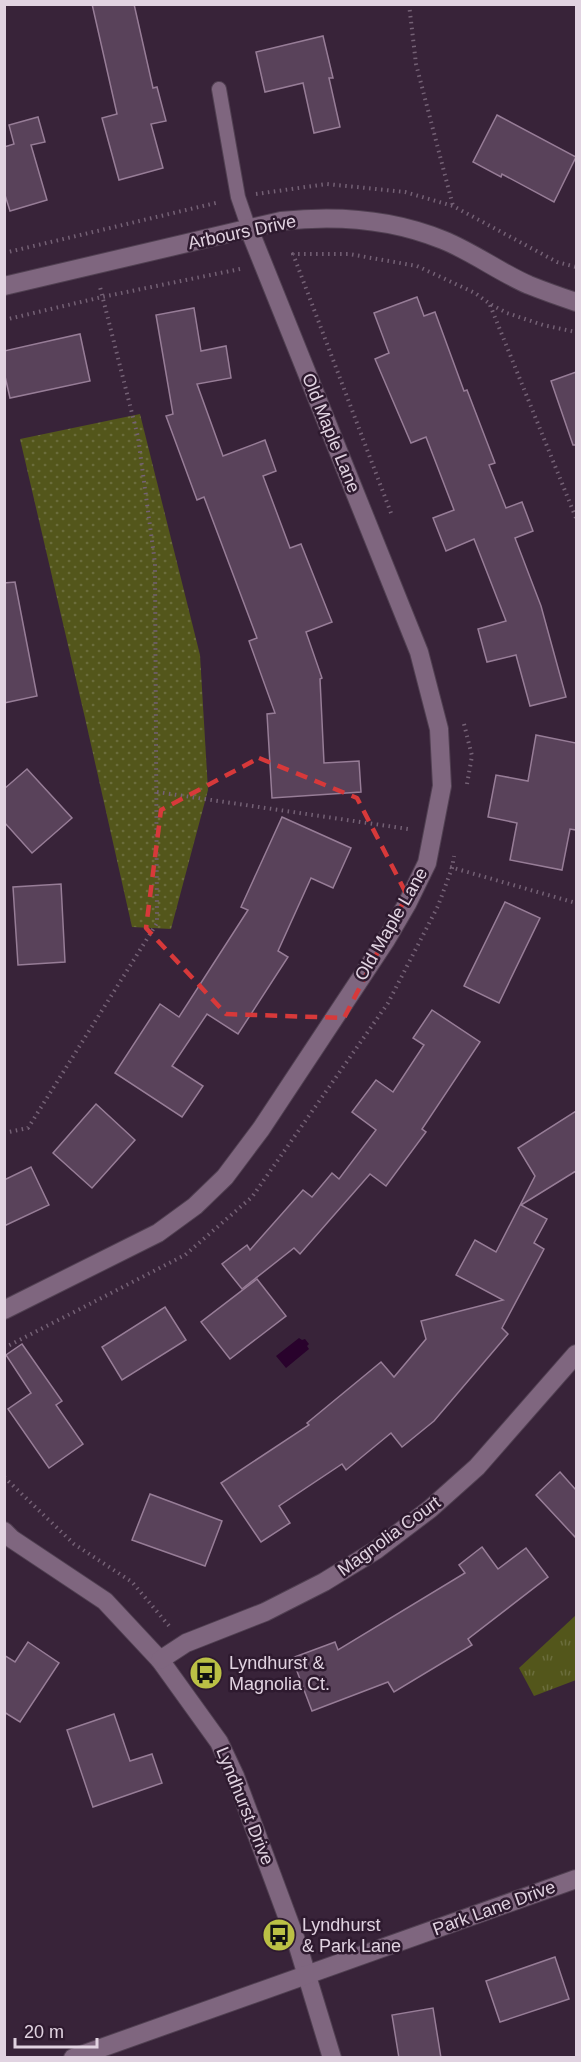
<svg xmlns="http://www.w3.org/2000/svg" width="581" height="2062" viewBox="0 0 581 2062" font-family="Arial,sans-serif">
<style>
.grass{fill:url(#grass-dots)}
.park{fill:url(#park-tufts)}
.water{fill:#29022c}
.building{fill:#59425a;stroke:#977d97;stroke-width:1.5}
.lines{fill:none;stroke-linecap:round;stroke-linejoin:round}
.lane-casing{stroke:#514052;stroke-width:16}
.street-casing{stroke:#514052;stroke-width:20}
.path{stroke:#746175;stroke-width:4;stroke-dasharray:1.5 4.5;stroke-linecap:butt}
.lane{stroke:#7f667f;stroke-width:14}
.street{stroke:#7f667f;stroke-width:18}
.marked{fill:none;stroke:#d7393a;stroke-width:4.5;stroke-dasharray:12 8;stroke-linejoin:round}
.labels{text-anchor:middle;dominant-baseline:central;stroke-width:5;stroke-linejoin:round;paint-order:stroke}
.street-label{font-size:18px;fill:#e1d3e1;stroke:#2e1a2f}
.poi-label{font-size:18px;fill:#e1d3e1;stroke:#2e1a2f;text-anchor:start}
</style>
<defs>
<pattern id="grass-dots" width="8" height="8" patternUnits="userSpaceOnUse" patternTransform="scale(1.5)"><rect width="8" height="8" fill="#53561b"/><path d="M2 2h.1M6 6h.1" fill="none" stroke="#6b6d3c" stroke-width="1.8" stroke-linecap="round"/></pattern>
<pattern id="park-tufts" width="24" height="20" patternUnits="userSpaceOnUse" patternTransform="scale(1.5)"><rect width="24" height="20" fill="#53561b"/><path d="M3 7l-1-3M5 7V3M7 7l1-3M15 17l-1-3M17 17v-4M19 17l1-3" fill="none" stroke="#6b6d3c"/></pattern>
</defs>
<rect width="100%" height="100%" fill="#382339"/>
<!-- grass -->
<polygon class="grass" points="140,414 200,655 208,790 171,929 132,927 85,718 20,439"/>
<!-- park -->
<polygon class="park" points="576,1615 576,1680 534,1696 519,1668"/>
<!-- water -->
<polygon class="water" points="299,1338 302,1340 305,1339 309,1344 307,1346 309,1349 286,1368 276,1356"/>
<!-- building -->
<g class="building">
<polygon points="92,4 134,4 153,88 157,87 166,121 151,124 163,168 119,180 102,118 117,114"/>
<polygon points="323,36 333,78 329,78 340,127 314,133 303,83 265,92 256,52"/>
<polygon points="497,115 576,157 554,202 502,174 501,177 473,162"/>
<polygon points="38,117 45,142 31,145 47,200 10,211 4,192 4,147 14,144 9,125"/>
<polygon points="417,297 424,316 435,312 464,391 467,390 495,463 489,465 506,508 522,502 533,531 515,538 541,606 566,697 530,706 516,655 487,662 478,629 506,621 474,539 446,551 433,518 454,510 426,437 411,443 375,359 389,353 374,313"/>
<polygon points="194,308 201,351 226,346 231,378 197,384 223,456 265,440 276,471 263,476 290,548 301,544 332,622 306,632 322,678 320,679 324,763 359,761 361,792 272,798 267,714 275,713 249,641 257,638 204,497 197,500 166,416 173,414 156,315"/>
<polygon points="80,334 90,381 10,398 4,372 4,351"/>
<polygon points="576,372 576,445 573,445 551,381"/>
<polygon points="15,582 37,696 4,703 4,583"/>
<polygon points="536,735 576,743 576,830 570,829 562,870 510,860 517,823 488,817 496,775 528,781"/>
<polygon points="27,769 72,818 32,853 4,822 4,789"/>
<polygon points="282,817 351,848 333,888 311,878 278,951 288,957 238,1034 207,1014 172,1066 203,1086 182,1117 115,1073 160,1004 179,1017 248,910 241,907"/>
<polygon points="61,884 65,962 18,965 13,887"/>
<polygon points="505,902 540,918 499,1003 464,986"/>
<polygon points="432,1010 480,1042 422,1129 426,1132 386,1186 370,1174 300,1254 294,1248 242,1289 222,1264 247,1245 250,1250 303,1190 312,1197 332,1173 339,1179 376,1130 352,1112 376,1080 393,1092 424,1045 413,1038"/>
<polygon points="96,1104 135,1140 92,1188 53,1153"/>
<polygon points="576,1111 576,1171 521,1205 547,1219 534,1243 544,1249 502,1328 508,1334 434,1421 402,1447 391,1433 346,1470 342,1464 279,1506 290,1523 261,1542 221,1483 309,1425 307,1423 381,1362 394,1377 426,1339 421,1321 503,1300 456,1275 475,1240 496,1252 535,1176 518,1148"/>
<polygon points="31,1167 49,1205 4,1226 4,1180"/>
<polygon points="257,1279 286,1316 230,1359 201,1322"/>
<polygon points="165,1307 186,1340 122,1380 102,1347"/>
<polygon points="22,1344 62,1401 56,1405 83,1444 49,1468 8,1409 31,1393 6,1355"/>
<polygon points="560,1472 576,1490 576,1538 536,1495"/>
<polygon points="150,1494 222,1521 205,1566 132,1540"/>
<polygon points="482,1547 498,1569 526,1548 548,1577 468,1639 472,1645 394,1692 388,1682 312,1711 292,1658 335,1642 338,1650 465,1573 459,1565"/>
<polygon points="28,1642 59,1663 20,1722 4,1712 4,1655 15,1662"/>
<polygon points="114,1714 130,1761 152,1754 162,1783 93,1807 67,1730"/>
<polygon points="555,1957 569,1999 500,2022 486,1981"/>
<polygon points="433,2008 441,2058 399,2058 392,2015"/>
</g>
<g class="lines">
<defs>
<polyline id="lane" points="219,89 238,197 249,229"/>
<g id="street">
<path d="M4 286 281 221C336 215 392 219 443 240 473 252 499 272 529 285 544 291 561 297 576 302"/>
<polyline points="4,1310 158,1233 195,1206 225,1177 261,1129 386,940 407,904 427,863 442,786 439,729 419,652 249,229"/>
<polyline points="4,1531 12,1539 105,1601 160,1660 219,1742 235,1776 297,1943 332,2058"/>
<polyline points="160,1660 186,1643 265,1612 324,1582 376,1550 430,1509 477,1467 576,1354"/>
<polyline points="73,2058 576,1879"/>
</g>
</defs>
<!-- lane casing -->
<use href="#lane" class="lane-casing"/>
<!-- street casing -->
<use href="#street" class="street-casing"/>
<!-- path -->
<g class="path">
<polyline points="409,4 416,64 453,206"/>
<polyline points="256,194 327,184 405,192 453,206 557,262 576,267"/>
<polyline points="4,253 220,202"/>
<polyline points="490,305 576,518"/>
<polyline points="4,320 102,297 240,269"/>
<polyline points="391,513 293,254 349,254 417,266 475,293 490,304 507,313 543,325 576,332"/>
<polyline points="464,724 472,756 467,784"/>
<polyline points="157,792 408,829"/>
<polyline points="450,867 576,903"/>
<polyline points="4,1133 28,1128 157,923 155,563 138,437 100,287"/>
<polyline points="4,1348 185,1255 252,1197 388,1003 438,906 452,868 454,856"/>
<polyline points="4,1477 74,1544 132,1582 170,1627"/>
</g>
<!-- lane -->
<use href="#lane" class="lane"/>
<!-- street -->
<use href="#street" class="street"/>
</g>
<!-- marked area -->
<path class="marked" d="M259 758 357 798 407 895 344 1018 226 1014 146 928 161 810Z"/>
<!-- icons -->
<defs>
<symbol id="bus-disc" viewBox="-11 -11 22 22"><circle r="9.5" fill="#bbc045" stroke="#2e1a2f"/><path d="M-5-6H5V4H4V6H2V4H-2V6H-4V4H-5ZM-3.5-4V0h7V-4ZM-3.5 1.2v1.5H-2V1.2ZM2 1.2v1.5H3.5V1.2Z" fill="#111"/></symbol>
</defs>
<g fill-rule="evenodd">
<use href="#bus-disc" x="187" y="1654" width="38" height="38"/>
<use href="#bus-disc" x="260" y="1916" width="38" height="38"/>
</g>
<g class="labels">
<!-- street labels -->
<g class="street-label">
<text transform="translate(242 232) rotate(-12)">Arbours Drive</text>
<text transform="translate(331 433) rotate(68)">Old Maple Lane</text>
<text transform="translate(391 924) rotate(-60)">Old Maple Lane</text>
<text transform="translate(389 1536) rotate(-36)">Magnolia Court</text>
<text transform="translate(245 1806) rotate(68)">Lyndhurst Drive</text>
<text transform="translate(494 1908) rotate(-20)">Park Lane Drive</text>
</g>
<!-- poi labels -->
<g class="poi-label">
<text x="229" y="1663">Lyndhurst &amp;<tspan x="229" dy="21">Magnolia Ct.</tspan></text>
<text x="302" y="1925">Lyndhurst<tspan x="302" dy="21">&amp; Park Lane</tspan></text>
</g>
</g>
<!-- border -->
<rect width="581" height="2062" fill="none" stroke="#e1d3e1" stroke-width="12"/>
<!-- scale -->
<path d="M15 2038v9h82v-9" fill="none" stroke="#e1d3e1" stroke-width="3"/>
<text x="24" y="2038" font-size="18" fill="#e1d3e1" stroke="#2e1a2f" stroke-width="4.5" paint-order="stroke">20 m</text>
</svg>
